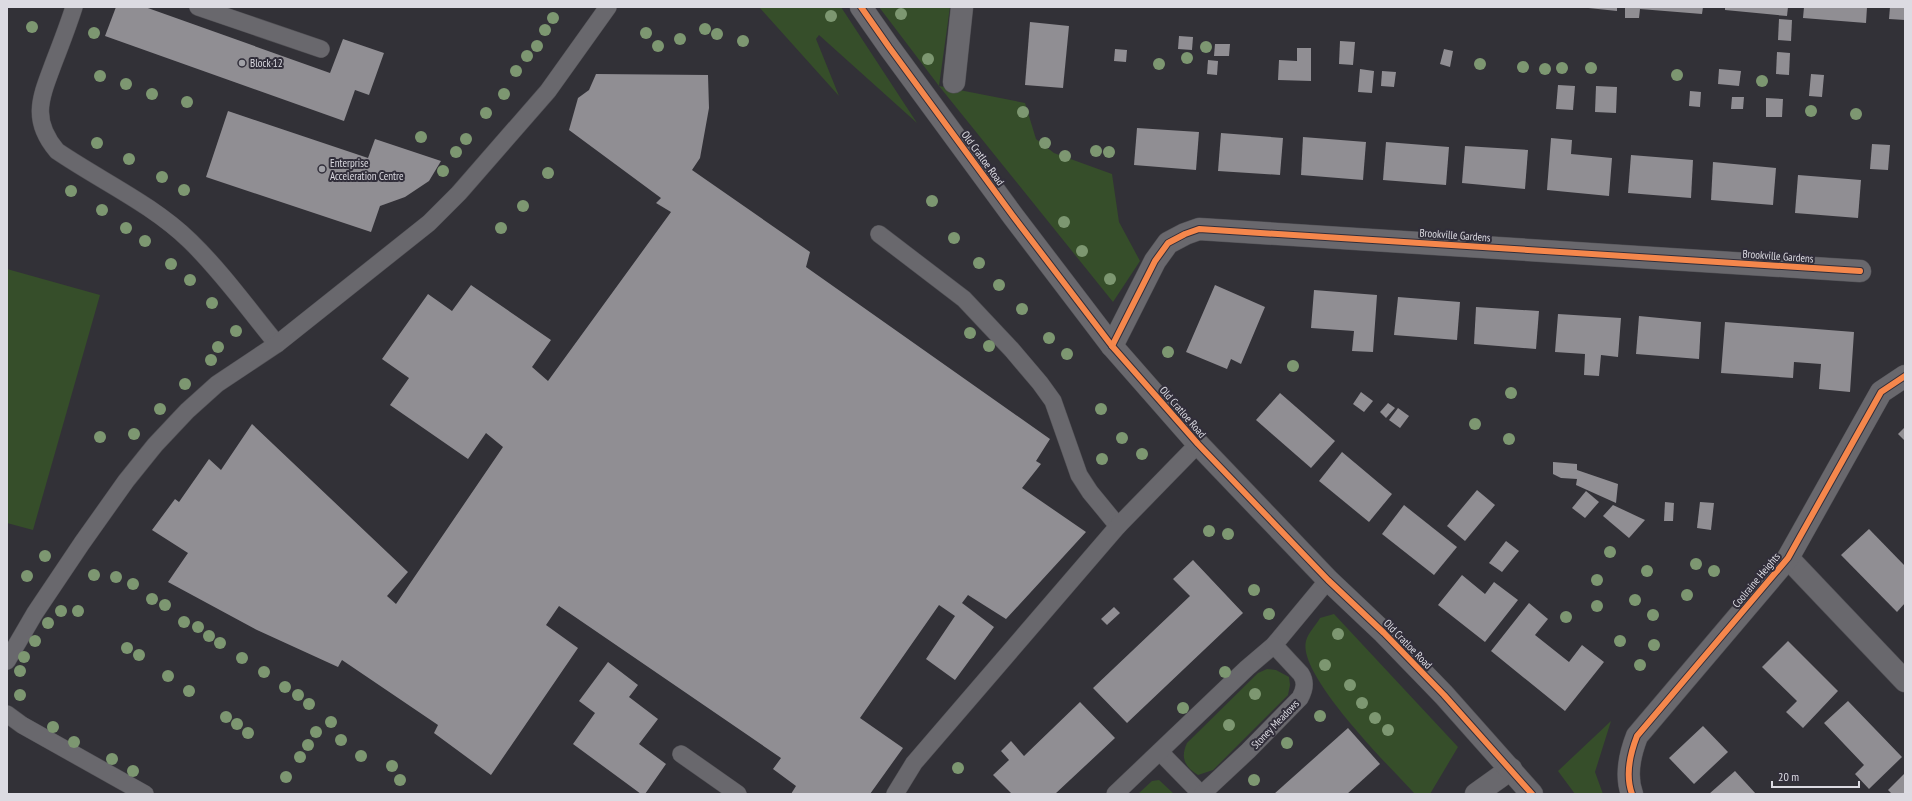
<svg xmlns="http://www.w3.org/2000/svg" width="1912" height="801" viewBox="0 0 1912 801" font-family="'PT Sans Narrow',sans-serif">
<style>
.green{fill:#364e2a}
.building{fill:#908e93}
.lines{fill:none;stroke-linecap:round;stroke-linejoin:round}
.service-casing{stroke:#515055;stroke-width:18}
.minor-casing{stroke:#515055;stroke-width:23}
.tertiary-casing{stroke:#515055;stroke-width:23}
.service{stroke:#69686d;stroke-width:17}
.minor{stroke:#69686d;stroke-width:22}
.tertiary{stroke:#69686d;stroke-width:22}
.cycleway-casing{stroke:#312e3a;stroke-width:8}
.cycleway{stroke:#f5874c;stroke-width:6}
.tree{fill:#7d9771}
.poi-dot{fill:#a0a0a6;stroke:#312e3a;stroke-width:1.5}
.labels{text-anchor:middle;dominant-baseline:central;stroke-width:4;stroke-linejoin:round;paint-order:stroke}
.poi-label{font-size:11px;fill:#dcdbe2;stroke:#312e3a;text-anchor:start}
.street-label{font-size:11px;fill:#dcdbe2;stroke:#312e3a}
</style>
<rect width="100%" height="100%" fill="#323137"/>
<!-- green -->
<g class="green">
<polygon points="759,7 841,7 917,123 819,35 816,39 839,96"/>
<polygon points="879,7 950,7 939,86 1025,103 1036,139 1054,153 1112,174 1119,222 1140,261 1113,302 939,86"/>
<polygon points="7,269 100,295 33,530 7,523"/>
<path d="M1334 614 1458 747 1430 794H1415C1391 768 1297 675 1306 641 1308 633 1316 625 1320 618Z"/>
<path d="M1267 669 1276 670 1289 677 1290 685 1288 695 1213 770 1198 775C1185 767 1180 758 1187 743L1258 673Z"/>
<polygon points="1611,721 1595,772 1603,794 1575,794 1558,771"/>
<polygon points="1159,780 1174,794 1138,794 1152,781"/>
</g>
<!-- building -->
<g class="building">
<polygon points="116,7 145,7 330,73 343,39 384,53 369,95 355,90 344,121 105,36"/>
<polygon points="1579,7 1617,7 1617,11"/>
<polygon points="1625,7 1703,7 1702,14 1640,9 1639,18 1625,18"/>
<polygon points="1725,7 1788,7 1787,16 1725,10"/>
<polygon points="1804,7 1867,7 1866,23 1803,18"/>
<polygon points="1890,7 1905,7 1905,20 1889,19"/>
<polygon points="1779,19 1792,20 1791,41 1778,40"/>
<polygon points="1030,22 1069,26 1063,88 1025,85"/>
<polygon points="1179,36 1193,37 1192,50 1178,49"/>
<polygon points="1340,41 1355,42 1353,65 1339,64"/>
<polygon points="1215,44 1230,44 1229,56 1214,56"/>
<polygon points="1297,48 1311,48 1311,81 1278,80 1279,60 1297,61"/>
<polygon points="1115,49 1127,50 1126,62 1114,61"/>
<polygon points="1444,49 1453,51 1450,67 1440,64"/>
<polygon points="1777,52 1790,53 1789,75 1776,74"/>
<polygon points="1208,60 1218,61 1217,75 1207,74"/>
<polygon points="1360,69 1374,71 1372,93 1358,92"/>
<polygon points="1719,69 1741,71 1739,86 1718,84"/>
<polygon points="1382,71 1396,72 1394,87 1381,86"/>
<polygon points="596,74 708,75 709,108 700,158 692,170 810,252 806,267 1050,439 1036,461 1041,464 1022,488 1086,532 1006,619 968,595 962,603 994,627 955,680 926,659 955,616 939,605 860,718 903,748 870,794 791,794 796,786 773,769 781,758 559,606 546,625 578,648 491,775 434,733 438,725 342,660 338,667 257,630 168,582 188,553 152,530 175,499 179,502 209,459 221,470 252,424 408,572 387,596 396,604 503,447 486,433 468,459 390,405 409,378 382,359 428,294 452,311 471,285 551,340 532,367 548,381 671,212 656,203 661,198 569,130 578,98 589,90"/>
<polygon points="1811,74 1824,75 1822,97 1809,96"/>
<polygon points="1558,85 1575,86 1573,110 1556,109"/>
<polygon points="1596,86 1617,87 1616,113 1595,112"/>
<polygon points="1690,91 1701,92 1700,107 1689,106"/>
<polygon points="1732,97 1744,97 1743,109 1731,109"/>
<polygon points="1766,98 1783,99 1782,117 1766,117"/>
<polygon points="228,111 368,158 375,139 441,161 429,181 405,197 380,206 371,232 206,177"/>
<polygon points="1137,128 1199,132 1196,170 1134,165"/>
<polygon points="1221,133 1283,138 1280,175 1218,171"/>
<polygon points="1303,137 1366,142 1363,180 1301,175"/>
<polygon points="1551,138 1572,140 1571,154 1612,158 1609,196 1547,190"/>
<polygon points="1386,142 1449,147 1446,185 1383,180"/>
<polygon points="1872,144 1890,145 1888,170 1870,169"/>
<polygon points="1465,146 1528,150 1525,189 1462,183"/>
<polygon points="1631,155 1693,160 1691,198 1628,193"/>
<polygon points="1713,162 1776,168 1773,205 1711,200"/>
<polygon points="1798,175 1861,180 1858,218 1795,213"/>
<polygon points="1215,285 1265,307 1241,364 1231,359 1227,369 1186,352"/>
<polygon points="1314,290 1377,295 1373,352 1352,351 1354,331 1311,328"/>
<polygon points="1398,297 1460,302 1457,340 1394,335"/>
<polygon points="1476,307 1539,311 1536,349 1474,344"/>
<polygon points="1558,314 1621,318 1618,357 1601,355 1599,376 1584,375 1585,354 1555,352"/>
<polygon points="1639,316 1701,322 1699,359 1636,354"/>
<polygon points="1725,322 1854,332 1850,392 1819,389 1821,364 1794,362 1793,378 1721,373"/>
<polygon points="1361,392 1373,401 1364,412 1353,404"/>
<polygon points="1280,393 1335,441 1311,468 1256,420"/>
<polygon points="1388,403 1395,408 1386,418 1380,412"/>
<polygon points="1398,408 1409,416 1400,428 1389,420"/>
<polygon points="1905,427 1905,441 1898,434"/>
<polygon points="1342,452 1392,494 1369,522 1319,481"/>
<polygon points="1553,462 1577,464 1577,470 1618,484 1616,503 1576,485 1577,479 1561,478 1553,474"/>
<polygon points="1477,490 1495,505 1465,541 1447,526"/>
<polygon points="1586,491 1599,502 1585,518 1572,508"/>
<polygon points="1665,502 1674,503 1673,521 1664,521"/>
<polygon points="1700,502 1714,503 1711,530 1697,528"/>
<polygon points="1404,505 1457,547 1434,575 1382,534"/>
<polygon points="1613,505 1645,520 1629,538 1603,516"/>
<polygon points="1869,529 1905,566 1905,603 1897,612 1841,555"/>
<polygon points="1506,541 1519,551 1502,572 1489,563"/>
<polygon points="1193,560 1243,613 1127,723 1093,688 1190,596 1173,579"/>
<polygon points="1462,575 1485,594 1494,582 1518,600 1485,642 1438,605"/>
<polygon points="1529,603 1548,619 1535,635 1569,662 1582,645 1604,662 1565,711 1491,651"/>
<polygon points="1114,607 1120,613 1107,625 1101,619"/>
<polygon points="1788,641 1838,691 1803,728 1786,712 1797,701 1762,667"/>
<polygon points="608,662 638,685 629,697 658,719 639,744 666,764 645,794 641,794 573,744 595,713 579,701"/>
<polygon points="1848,701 1902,757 1869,789 1855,774 1864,765 1824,723"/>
<polygon points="1080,702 1115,738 1055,794 1012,794 993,775 1009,760 1001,751 1011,741 1024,756"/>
<polygon points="1703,726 1728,752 1694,784 1669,758"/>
<polygon points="1348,728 1380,764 1347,794 1274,794"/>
<polygon points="1735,771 1756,794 1709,794"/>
<polygon points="1905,773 1905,794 1892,794 1888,790"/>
</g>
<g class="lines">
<defs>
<g id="service">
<path d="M74 7C68 26 61 44 54 62 41 97 30 119 57 151 101 181 152 204 190 241 222 272 249 310 277 344"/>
<polyline points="198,7 321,49"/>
<polyline points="879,234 964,299 1012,350 1040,383 1053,401 1079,475 1090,492 1118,526"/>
<polyline points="7,661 35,613 82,543 126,481 155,445 187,411 217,384 277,344 429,223 459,193 548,91 608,7"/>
<polyline points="7,714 22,725 145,794"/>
<polyline points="1160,752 1201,794"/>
<polyline points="681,754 738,794"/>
<polyline points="895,794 914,763 1118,526 1198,444"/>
<polyline points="1115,794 1247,668 1274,645 1328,580"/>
<path d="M1202 794 1248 751 1300 698C1305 689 1306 682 1301 674L1274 645"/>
</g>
<g id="minor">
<polyline points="954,82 962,7"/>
<polyline points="1112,346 1155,261 1168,243 1185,234 1199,229 1860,271"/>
<polyline points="1788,558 1905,681"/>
<polyline points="1476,794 1511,769"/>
<path d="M1632 794C1625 775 1630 754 1637 736L1788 558 1881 392 1905 376"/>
</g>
<polyline id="tertiary" points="861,7 889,47 1013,216 1112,346 1198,444 1328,580 1384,633 1444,695 1532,794"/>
</defs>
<!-- service casing -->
<use href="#service" class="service-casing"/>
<!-- minor casing -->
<use href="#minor" class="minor-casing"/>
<!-- tertiary casing -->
<use href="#tertiary" class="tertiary-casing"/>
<!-- service -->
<use href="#service" class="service"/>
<!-- minor -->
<use href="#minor" class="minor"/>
<!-- tertiary -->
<use href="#tertiary" class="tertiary"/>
<defs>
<g id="cycleway">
<polyline points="861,7 889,47 1013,216 1112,346 1198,444 1328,580 1384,633 1444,695 1532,794"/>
<polyline points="1112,346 1155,261 1168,243 1185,234 1199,229 1860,271"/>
<path d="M1632 794C1625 775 1630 754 1637 736L1788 558 1881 392 1905 376"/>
</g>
</defs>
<!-- cycleway casing -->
<use href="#cycleway" class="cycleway-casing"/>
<!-- cycleway -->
<use href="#cycleway" class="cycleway"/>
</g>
<!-- trees -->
<g class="tree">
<circle cx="901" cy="14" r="6"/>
<circle cx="831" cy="16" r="6"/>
<circle cx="553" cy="18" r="6"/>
<circle cx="32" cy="27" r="6"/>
<circle cx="705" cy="29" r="6"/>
<circle cx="545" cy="30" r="6"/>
<circle cx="94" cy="33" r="6"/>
<circle cx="646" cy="33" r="6"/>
<circle cx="717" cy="34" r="6"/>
<circle cx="680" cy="39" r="6"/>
<circle cx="743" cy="41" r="6"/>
<circle cx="537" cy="46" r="6"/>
<circle cx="658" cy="46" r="6"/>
<circle cx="1206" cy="47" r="6"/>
<circle cx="527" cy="56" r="6"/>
<circle cx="1187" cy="58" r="6"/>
<circle cx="928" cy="59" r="6"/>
<circle cx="1159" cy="64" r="6"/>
<circle cx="1480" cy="64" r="6"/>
<circle cx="1523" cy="67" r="6"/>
<circle cx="1562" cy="68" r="6"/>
<circle cx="1591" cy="68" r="6"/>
<circle cx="1545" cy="69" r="6"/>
<circle cx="516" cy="71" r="6"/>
<circle cx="1677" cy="75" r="6"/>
<circle cx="100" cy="76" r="6"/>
<circle cx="1762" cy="81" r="6"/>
<circle cx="126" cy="84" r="6"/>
<circle cx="152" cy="94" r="6"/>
<circle cx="504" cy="94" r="6"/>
<circle cx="187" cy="102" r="6"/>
<circle cx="1811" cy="111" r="6"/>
<circle cx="1023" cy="112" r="6"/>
<circle cx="486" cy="113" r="6"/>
<circle cx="1856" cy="114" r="6"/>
<circle cx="421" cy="137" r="6"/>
<circle cx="466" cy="139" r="6"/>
<circle cx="97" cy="143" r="6"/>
<circle cx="1045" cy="143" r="6"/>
<circle cx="1096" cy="151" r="6"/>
<circle cx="456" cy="152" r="6"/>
<circle cx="1109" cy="152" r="6"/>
<circle cx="1065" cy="156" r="6"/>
<circle cx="129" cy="159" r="6"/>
<circle cx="443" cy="171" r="6"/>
<circle cx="548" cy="173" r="6"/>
<circle cx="162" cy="177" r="6"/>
<circle cx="184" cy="190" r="6"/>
<circle cx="71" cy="191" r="6"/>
<circle cx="932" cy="201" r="6"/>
<circle cx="523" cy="206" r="6"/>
<circle cx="102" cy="210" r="6"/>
<circle cx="1064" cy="222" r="6"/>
<circle cx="126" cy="228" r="6"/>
<circle cx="501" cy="228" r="6"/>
<circle cx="954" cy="238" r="6"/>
<circle cx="145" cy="241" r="6"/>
<circle cx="1082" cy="251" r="6"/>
<circle cx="979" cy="263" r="6"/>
<circle cx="171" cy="264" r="6"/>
<circle cx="1110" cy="279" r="6"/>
<circle cx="190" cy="280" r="6"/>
<circle cx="999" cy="285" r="6"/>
<circle cx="212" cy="303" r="6"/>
<circle cx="1022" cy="309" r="6"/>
<circle cx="236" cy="331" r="6"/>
<circle cx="970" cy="333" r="6"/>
<circle cx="1049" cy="338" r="6"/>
<circle cx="989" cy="346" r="6"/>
<circle cx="218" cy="347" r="6"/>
<circle cx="1168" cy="352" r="6"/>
<circle cx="1067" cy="354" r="6"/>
<circle cx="211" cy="360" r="6"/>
<circle cx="1293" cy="366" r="6"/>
<circle cx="185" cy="384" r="6"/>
<circle cx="1511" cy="393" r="6"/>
<circle cx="160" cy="409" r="6"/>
<circle cx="1101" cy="409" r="6"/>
<circle cx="1475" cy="424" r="6"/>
<circle cx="134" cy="434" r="6"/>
<circle cx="100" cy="437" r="6"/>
<circle cx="1122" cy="438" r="6"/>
<circle cx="1509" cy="439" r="6"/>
<circle cx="1142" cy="454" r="6"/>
<circle cx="1102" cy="459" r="6"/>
<circle cx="1209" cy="531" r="6"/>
<circle cx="1228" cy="534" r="6"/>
<circle cx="1610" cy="552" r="6"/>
<circle cx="45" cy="556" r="6"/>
<circle cx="1696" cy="564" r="6"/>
<circle cx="1647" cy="571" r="6"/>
<circle cx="1714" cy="571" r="6"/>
<circle cx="94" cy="575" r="6"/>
<circle cx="27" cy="576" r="6"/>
<circle cx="116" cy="577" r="6"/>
<circle cx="1597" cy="580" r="6"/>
<circle cx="133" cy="584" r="6"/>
<circle cx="1254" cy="590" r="6"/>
<circle cx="1687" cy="595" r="6"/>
<circle cx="152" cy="599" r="6"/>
<circle cx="1635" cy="600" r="6"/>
<circle cx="165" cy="605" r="6"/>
<circle cx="1597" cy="606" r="6"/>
<circle cx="61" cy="611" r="6"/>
<circle cx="78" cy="611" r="6"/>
<circle cx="1269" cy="614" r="6"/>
<circle cx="1653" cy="615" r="6"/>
<circle cx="1566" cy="617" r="6"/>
<circle cx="184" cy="622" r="6"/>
<circle cx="48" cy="623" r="6"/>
<circle cx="198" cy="627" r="6"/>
<circle cx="1338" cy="634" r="6"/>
<circle cx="209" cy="636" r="6"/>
<circle cx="35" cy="641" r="6"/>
<circle cx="1620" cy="641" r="6"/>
<circle cx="220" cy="643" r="6"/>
<circle cx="1654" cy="645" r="6"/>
<circle cx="127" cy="648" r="6"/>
<circle cx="139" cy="655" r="6"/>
<circle cx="24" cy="657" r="6"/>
<circle cx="242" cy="658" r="6"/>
<circle cx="1325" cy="665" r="6"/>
<circle cx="1640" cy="665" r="6"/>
<circle cx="20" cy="671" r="6"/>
<circle cx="264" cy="672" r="6"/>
<circle cx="1225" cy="672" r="6"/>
<circle cx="168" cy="676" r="6"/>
<circle cx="1350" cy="685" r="6"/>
<circle cx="285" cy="687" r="6"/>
<circle cx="189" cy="691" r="6"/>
<circle cx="1255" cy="694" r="6"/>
<circle cx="20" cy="695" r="6"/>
<circle cx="298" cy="695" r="6"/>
<circle cx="1362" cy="703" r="6"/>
<circle cx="309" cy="704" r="6"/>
<circle cx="1183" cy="708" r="6"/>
<circle cx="1320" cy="716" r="6"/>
<circle cx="226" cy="717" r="6"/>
<circle cx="1375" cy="718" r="6"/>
<circle cx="331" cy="722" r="6"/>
<circle cx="237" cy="724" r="6"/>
<circle cx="1229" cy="725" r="6"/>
<circle cx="53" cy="727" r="6"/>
<circle cx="1388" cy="730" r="6"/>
<circle cx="316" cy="732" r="6"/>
<circle cx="248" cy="733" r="6"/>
<circle cx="341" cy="740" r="6"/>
<circle cx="74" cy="742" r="6"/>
<circle cx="1287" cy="743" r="6"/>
<circle cx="308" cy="745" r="6"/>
<circle cx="361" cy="756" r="6"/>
<circle cx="300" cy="757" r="6"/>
<circle cx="112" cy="759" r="6"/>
<circle cx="392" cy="766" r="6"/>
<circle cx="958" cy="768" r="6"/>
<circle cx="133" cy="771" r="6"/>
<circle cx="286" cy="777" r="6"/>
<circle cx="400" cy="780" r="6"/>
<circle cx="1254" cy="780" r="6"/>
</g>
<!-- markers -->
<g class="poi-dot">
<circle cx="242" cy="63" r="4"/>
<circle cx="322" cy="169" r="4"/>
</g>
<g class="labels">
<!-- poi labels -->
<g class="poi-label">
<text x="250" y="63">Block 12</text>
<text x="330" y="163">Enterprise<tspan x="330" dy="13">Acceleration Centre</tspan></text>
</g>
<!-- street labels -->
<g class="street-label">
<text transform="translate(983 158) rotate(54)">Old Cratloe Road</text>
<text transform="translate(1455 235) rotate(4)">Brookville Gardens</text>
<text transform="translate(1778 256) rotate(4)">Brookville Gardens</text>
<text transform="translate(1183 412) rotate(49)">Old Cratloe Road</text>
<text transform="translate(1756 580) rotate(-50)">Coolraine Heights</text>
<text transform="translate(1408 644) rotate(46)">Old Cratloe Road</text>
<text transform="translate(1275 724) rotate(-46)">Stoney Meadows</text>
</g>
</g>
<!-- border -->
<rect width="1912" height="801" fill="none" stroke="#dcdbe2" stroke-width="16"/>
<!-- scale -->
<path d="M1772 781v6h87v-6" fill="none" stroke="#dcdbe2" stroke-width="2"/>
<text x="1778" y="781" font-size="12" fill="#dcdbe2" stroke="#312e3a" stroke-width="3" paint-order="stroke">20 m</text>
</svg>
